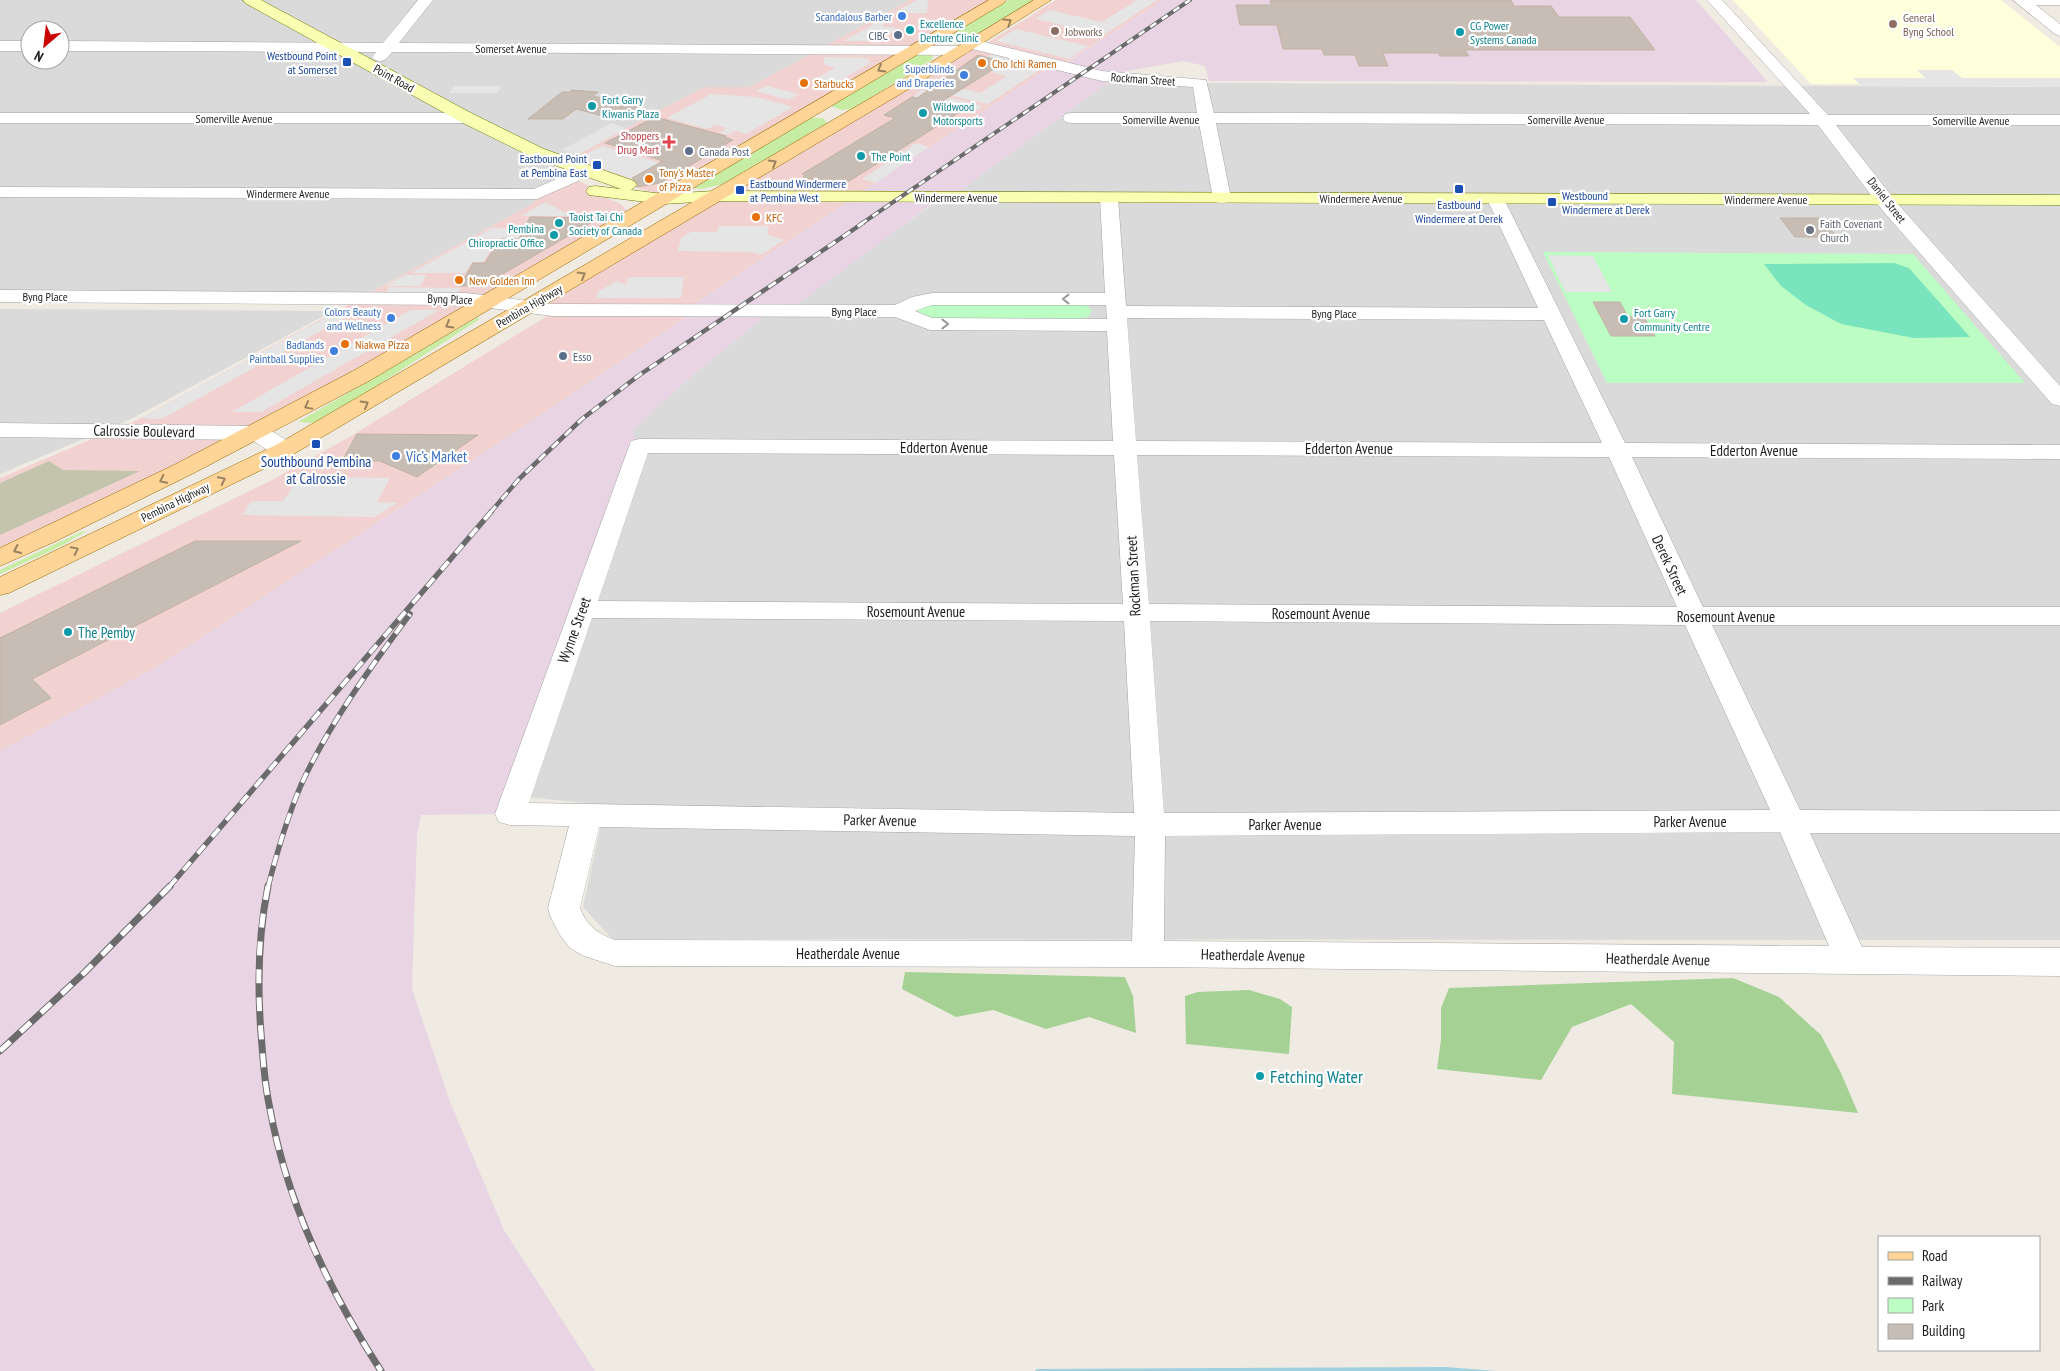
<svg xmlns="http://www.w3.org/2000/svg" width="2060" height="1371" viewBox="0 0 2060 1371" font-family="'PT Sans Narrow',sans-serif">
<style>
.residential{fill:#dbdada;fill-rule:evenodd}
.commercial{fill:#f1d2d0}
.industrial{fill:#e9d4e4}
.education{fill:#feffdb}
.construction{fill:#c4c4ad}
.grass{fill:#c7eda4}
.forest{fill:#a5d194}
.park{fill:#bbfdc2}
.pitch{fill:#7ae4be}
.parking{fill:#e5e5e5}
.water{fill:#9fd0e0}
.building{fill:#c7bdb5;stroke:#c2b2a4}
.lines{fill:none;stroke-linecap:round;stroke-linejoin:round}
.street-casing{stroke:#a4a4a4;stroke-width:1}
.secondary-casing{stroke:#697800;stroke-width:1}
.primary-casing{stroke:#966800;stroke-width:1}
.street{fill:#fff;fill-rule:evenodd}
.secondary{fill:#f8feb2;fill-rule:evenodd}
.primary{fill:#ffd597;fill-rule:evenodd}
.rail-far3-casing{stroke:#6b6b6b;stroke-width:4}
.rail-far2-casing{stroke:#6b6b6b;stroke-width:4.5}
.rail-far1-casing{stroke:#6b6b6b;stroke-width:5.5}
.rail-casing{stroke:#6b6b6b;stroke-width:7}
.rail-far3{stroke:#fff;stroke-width:2.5;stroke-dasharray:7;stroke-linecap:butt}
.rail-far2{stroke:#fff;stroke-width:3;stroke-dasharray:9;stroke-linecap:butt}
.rail-far1{stroke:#fff;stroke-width:4;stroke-dasharray:11;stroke-linecap:butt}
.rail{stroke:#fff;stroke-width:5;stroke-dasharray:14;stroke-linecap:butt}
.oneway{stroke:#998260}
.oneway2{stroke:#999}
.shop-dot{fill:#3f7fe0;stroke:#fff;stroke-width:2}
.education-dot{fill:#8d6e63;stroke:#fff;stroke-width:2}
.culture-dot{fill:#0f9aa8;stroke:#fff;stroke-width:2}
.service-dot{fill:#5c6f8a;stroke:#fff;stroke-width:2}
.transit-dot{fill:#1a4fb4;stroke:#fff;stroke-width:2}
.food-dot{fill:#e8710a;stroke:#fff;stroke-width:2}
.health-dot{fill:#e0444e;stroke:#fff;stroke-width:2}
.worship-dot{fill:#6b7280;stroke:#fff;stroke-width:2}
.labels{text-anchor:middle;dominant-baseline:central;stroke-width:4.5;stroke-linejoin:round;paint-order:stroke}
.far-shop-label{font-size:12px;fill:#366cbe;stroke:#fff;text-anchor:end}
.far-education-label{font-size:12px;fill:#785e54;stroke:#fff;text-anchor:start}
.far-culture-label{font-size:12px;fill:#0d838f;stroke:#fff;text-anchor:start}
.far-service-label{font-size:12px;fill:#4e5e75;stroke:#fff;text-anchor:start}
.far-street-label{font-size:12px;fill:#1d1d1d;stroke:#fff}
.far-transit-label{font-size:12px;fill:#164399;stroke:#fff;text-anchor:end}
.far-food-label{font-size:12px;fill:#c56008;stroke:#fff;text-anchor:start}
.far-health-label{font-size:12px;fill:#be3a42;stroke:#fff;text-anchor:end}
.far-worship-label{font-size:12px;fill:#5b616d;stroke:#fff;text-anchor:start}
.street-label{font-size:15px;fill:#1d1d1d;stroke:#fff}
.shop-label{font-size:15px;fill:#366cbe;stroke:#fff;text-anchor:start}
.transit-label{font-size:15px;fill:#164399;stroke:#fff}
.culture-label{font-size:15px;fill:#0d838f;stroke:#fff;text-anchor:start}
.near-culture-label{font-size:18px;fill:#0d838f;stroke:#fff;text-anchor:start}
</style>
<rect width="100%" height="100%" fill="#efebe2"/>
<!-- residential -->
<g class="residential">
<path d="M0 0H910L750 87H704L563 162 543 157 569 176 537 194 535 203 361 297 0 296ZM30 30H60V60H30Z"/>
<polygon points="1116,77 1200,83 2060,87 2060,940 612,939 583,907 605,805 516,796 632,431 687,380 772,310 867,251 943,197 951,197"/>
<polygon points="0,309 333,311 131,419 0,474"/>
</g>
<!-- commercial -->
<g class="commercial">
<polygon points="910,0 999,0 663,199 648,191 600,177 563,162 704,87 750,87"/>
<polygon points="1056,0 1163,0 1065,63 987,43"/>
<polygon points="972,44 1054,64 685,310 525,308"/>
<polygon points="569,176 591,187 606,198 621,204 632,217 456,321 0,558 0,478 137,420 534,203 537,194"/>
<polygon points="690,314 517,431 156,667 0,751 0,613 274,479 351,436 549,315"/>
</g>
<!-- industrial -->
<g class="industrial">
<polygon points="1163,0 1696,0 1768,82 1209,81 1205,66 1183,61 1123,72 951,197 943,197 929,206 789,311 685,310 1054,64 1061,66"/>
<polygon points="690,314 766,315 687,380 632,431 639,446 510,814 421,815 417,834 412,989 450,1102 504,1230 595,1371 0,1371 0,751 156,667 517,431"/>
</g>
<!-- education -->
<polygon class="education" points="1733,0 2001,0 2060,47 2060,83 1811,84"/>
<!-- construction -->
<polygon class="construction" points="49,461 63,470 140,471 0,535 0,483"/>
<!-- grass -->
<g class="grass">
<polygon points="1009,0 1033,0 963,42 953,43 949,40 949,36 952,34"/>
<polygon points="920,52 931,53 933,59 852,109 841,110 832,106 832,105"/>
<polygon points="810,118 823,118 827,123 724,184 701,189 693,188"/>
<polygon points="477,318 480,319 356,399 314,423 298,422"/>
<polygon points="83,531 85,532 61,546 0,574 0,570"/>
</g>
<!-- forest -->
<g class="forest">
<polygon points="905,972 1125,977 1133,996 1136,1033 1089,1017 1046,1029 993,1010 956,1017 902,989"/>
<polygon points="1733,978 1779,997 1821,1035 1841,1073 1858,1113 1672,1094 1674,1042 1631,1004 1572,1027 1541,1080 1437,1069 1441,1040 1441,1008 1449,988"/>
<polygon points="1249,990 1280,999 1292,1007 1289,1054 1186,1044 1185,996 1198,992"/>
</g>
<!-- park -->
<g class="park">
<polygon points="1543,252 1913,254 2025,383 1607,383"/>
<polygon points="926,303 1085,304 1092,311 1088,317 1076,319 931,319 918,314 919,308"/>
</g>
<!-- pitch -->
<polygon class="pitch" points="1894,263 1909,268 1970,337 1914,338 1841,324 1806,305 1781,286 1764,264"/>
<!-- parking -->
<g class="parking">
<polygon points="917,0 928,0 927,13 893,13"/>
<polygon points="1137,0 1157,0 1104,35 1036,19 1049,10 1102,22"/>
<polygon points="885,18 883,27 895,27 894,32 879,32 877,41 843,41"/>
<polygon points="1016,29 1088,46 1069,59 996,41"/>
<polygon points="993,54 1044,67 988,104 920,88 931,81 980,93 1007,76 990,72 1006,62 986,57"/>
<polygon points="825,57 868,58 868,61 872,62 832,85 813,80 835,68 823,64"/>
<polygon points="1917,70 1952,70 1962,78 2060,78 2060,87 1861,86 1853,78 1925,78"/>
<polygon points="454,86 502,86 497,93 449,93"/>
<polygon points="767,86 799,94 788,100 756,91"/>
<polygon points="921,90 983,106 973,113 913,97"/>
<polygon points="711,94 756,97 793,107 746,134 735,131 728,135 720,133 727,128 715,125 707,129 667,118"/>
<polygon points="611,123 626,128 578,155 562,150"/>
<polygon points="916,143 929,147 875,183 862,179"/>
<polygon points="602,146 661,163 631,179 579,160 580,157"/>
<polygon points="545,202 571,216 521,216"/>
<polygon points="719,226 769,226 767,235 784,240 761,255 749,252 678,251 681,238 691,232 717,232"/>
<polygon points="492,228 539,229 534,238 474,238"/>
<polygon points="472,239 498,239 483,262 472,262 465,273 411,273"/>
<polygon points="1548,255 1593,256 1612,292 1565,292"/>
<polygon points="405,275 426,275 420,286 385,286"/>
<polygon points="629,277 684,277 681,298 596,298 598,292 616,281 626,284"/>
<polygon points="389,287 461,288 456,297 383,296"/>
<polygon points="340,310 357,311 161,419 141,418"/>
<polygon points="411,310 439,310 261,412 232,412"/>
<polygon points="299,477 390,478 377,502 397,503 375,517 242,515 252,501 283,501"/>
</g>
<!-- water -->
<polygon class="water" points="1445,1367 1497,1371 1035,1371 1037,1369"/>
<!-- building -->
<g class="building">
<polygon points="1270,0 1511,0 1514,6 1551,6 1559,17 1630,17 1655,50 1465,50 1469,56 1440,56 1438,53 1383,53 1388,66 1359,66 1355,55 1324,55 1322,49 1283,49 1277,25 1240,25 1236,5 1271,5"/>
<polygon points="978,55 1005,62 938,104 963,110 846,183 828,183 803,177 805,175 802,174 895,118 884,115 912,97 917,98"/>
<polygon points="571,90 598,92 593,96 640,108 618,120 576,109 563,119 528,119 562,92 571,92"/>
<polygon points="655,117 726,136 724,137 733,140 660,183 637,187 638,184 632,178 663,161 605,143"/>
<polygon points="530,217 599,218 482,286 460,286 473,263 485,263 500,239 519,239"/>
<polygon points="1780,218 1821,218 1837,237 1795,237"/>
<polygon points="1593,302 1620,302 1628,317 1644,317 1655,336 1611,336"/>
<polygon points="357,434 478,435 417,477 380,461 342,461"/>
<polygon points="195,541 301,541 32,679 51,698 0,725 0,638"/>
</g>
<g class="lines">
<defs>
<g id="street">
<path d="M418 0H433L399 43 966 46 964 44 967 41 972 39 1102 71 1206 80 1214 113 1810 114 1707 0H1722L1828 115H2060V125H1836L1897 203 2060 386V406L2052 404 1883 211 1818 125 1216 123 1231 198 1228 202 1222 203 1216 202 1213 198 1199 123H1071L1065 122 1063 118 1065 114 1071 113H1197L1193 87 1102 81 968 48 970 50 967 53 962 55 392 52C386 59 384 63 375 60L372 57 376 52 60 51V41L383 43Z"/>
<polygon points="2013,0 2060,0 2060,5 2036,5 2060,24 2060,36 2055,34"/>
<rect x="0" y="41" width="30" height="10"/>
<polygon points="0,113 467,113 473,114 475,118 473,122 467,123 0,123"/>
<polygon points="572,172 578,173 581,177 578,181 537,199 0,197 0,187 534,189"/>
<path d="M1109 193 1115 194 1118 198 1126 306 1538 308 1487 199 1490 195 1496 194 1502 195 1625 443 2060 445V459L1632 457 1703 607H2060V625H1712L1800 810 2060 811V833H1810L1862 947 2060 948V976L1148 967 615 966 584 956 570 948 560 935 551 918 548 908 569 826 510 825 499 822 495 814 631 441 639 439 1113 441 1107 331 930 330 895 317 552 316 467 305 0 302V290L467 293 552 304 895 305 912 297 932 293H1105L1100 198 1103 194ZM932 305H1106L1107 319 932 318 915 311ZM1127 318 1544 320 1602 443 1136 441ZM648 453 1114 455 1123 604 598 601ZM1137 455 1609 457 1677 607 1149 604ZM592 618 1124 621 1134 813 529 803ZM1150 621 1685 625 1770 810 1164 813ZM599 827 1135 836 1132 941 615 940C598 934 586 925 580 908ZM1780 832 1829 946 1164 941 1165 836Z"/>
<path d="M0 423 257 426C270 429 288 439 296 450L292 455C276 459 265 448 252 440L0 437Z"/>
</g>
<polygon id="secondary" points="243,0 261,0 473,114 544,149 634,181 637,185 631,190 663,194 715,191 2060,195 2060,205 715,201 663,204 589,195 586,191 589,187 595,186 621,189 532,157 461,122 245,3"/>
<g id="primary">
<polygon points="989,0 1006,0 1004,3 369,381 190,475 54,542 0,566 0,548 174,465 353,371"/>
<polygon points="1034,0 1051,0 917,84 292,455 9,593 0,595 0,577 276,445 905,78"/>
</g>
</defs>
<!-- street casing -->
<use href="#street" class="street-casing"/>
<!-- secondary casing -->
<use href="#secondary" class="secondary-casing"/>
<!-- primary casing -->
<use href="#primary" class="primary-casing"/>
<!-- street -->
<use href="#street" class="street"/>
<!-- secondary -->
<use href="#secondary" class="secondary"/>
<!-- primary -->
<use href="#primary" class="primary"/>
<defs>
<polyline id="rail-far3" points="861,224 1190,0"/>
<polyline id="rail-far2" points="490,513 519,479 582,419 638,376 863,223"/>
<g id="rail-far1">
<polyline points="169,887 491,512"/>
<path d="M268 887C277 852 287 818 301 785 329 724 370 668 410 614"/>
</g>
<g id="rail">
<path d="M268 886C258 936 257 982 261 1033 263 1057 264 1080 269 1104 286 1201 328 1289 381 1371"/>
<polyline points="0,1051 85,972 170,886"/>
</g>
</defs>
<!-- rail-far3 casing -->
<use href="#rail-far3" class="rail-far3-casing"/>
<!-- rail-far2 casing -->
<use href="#rail-far2" class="rail-far2-casing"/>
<!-- rail-far1 casing -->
<use href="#rail-far1" class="rail-far1-casing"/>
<!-- rail casing -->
<use href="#rail" class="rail-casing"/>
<!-- rail-far3 -->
<use href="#rail-far3" class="rail-far3"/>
<!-- rail-far2 -->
<use href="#rail-far2" class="rail-far2"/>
<!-- rail-far1 -->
<use href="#rail-far1" class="rail-far1"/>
<!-- rail -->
<use href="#rail" class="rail"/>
</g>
<!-- one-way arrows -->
<defs><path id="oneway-chevron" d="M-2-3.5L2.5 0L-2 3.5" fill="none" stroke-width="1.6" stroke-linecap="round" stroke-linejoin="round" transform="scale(1.25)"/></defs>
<g class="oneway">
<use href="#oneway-chevron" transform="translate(1008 22) rotate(-32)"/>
<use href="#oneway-chevron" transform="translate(881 69) rotate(150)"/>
<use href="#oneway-chevron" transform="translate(773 163) rotate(-31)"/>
<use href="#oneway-chevron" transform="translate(582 275) rotate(-31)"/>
<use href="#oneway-chevron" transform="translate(449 325) rotate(150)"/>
<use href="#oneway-chevron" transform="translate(365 404) rotate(-30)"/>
<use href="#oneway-chevron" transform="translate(308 406) rotate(151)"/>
<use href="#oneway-chevron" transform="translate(163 480) rotate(154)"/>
<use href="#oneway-chevron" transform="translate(222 480) rotate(-26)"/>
<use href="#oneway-chevron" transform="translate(17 550) rotate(155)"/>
<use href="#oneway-chevron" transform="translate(75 550) rotate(-26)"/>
</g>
<g class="oneway2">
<use href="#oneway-chevron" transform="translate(1066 299) rotate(-180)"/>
<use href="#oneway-chevron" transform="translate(945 324)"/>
</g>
<!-- markers -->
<g class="shop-dot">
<circle cx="902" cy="16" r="5"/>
<circle cx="964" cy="75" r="5"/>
<circle cx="391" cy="318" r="5"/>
<circle cx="334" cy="351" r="5"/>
<circle cx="396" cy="456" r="5"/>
</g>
<g class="education-dot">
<circle cx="1893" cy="24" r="5"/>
<circle cx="1055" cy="31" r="5"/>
</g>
<g class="culture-dot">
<circle cx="910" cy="30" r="5"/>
<circle cx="1460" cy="32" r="5"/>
<circle cx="592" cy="106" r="5"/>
<circle cx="923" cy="113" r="5"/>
<circle cx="861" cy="156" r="5"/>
<circle cx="559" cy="223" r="5"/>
<circle cx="554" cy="235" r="5"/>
<circle cx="1624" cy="319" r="5"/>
<circle cx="68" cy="632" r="5"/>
<circle cx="1260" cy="1076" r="5"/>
</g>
<g class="service-dot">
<circle cx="898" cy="35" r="5"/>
<circle cx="689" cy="151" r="5"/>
<circle cx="563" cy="356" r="5"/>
</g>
<g class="transit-dot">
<rect x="342" y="57" width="10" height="10" rx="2.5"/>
<rect x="592" y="160" width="10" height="10" rx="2.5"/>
<rect x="1454" y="184" width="10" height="10" rx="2.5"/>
<rect x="735" y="185" width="10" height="10" rx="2.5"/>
<rect x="1547" y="197" width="10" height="10" rx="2.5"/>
<rect x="311" y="439" width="10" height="10" rx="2.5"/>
</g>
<g class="food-dot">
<circle cx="982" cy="63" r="5"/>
<circle cx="804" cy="83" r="5"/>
<circle cx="649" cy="179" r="5"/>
<circle cx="756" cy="217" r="5"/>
<circle cx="459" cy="280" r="5"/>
<circle cx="345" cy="344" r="5"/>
</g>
<path class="health-dot" d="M666.5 134.5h5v5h5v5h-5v5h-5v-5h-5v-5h5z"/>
<circle class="worship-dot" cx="1810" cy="230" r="5"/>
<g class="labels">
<!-- far-shop labels -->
<g class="far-shop-label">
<text x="892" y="16">Scandalous Barber</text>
<text x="954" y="68">Superblinds<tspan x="954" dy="14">and Draperies</tspan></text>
<text x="381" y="311">Colors Beauty<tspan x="381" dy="14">and Wellness</tspan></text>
<text x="324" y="344">Badlands<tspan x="324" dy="14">Paintball Supplies</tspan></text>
</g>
<!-- far-education labels -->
<g class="far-education-label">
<text x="1903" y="17">General<tspan x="1903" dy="14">Byng School</tspan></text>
<text x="1065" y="31">Jobworks</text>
</g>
<!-- far-culture labels -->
<g class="far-culture-label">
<text x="920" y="23">Excellence<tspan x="920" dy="14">Denture Clinic</tspan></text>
<text x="1470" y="25">CG Power<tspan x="1470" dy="14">Systems Canada</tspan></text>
<text x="602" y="99">Fort Garry<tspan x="602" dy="14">Kiwanis Plaza</tspan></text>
<text x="933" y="106">Wildwood<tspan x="933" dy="14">Motorsports</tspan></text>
<text x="871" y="156">The Point</text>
<text x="569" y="216">Taoist Tai Chi<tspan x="569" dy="14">Society of Canada</tspan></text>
<text x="544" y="228" text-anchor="end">Pembina<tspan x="544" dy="14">Chiropractic Office</tspan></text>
<text x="1634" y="312">Fort Garry<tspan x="1634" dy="14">Community Centre</tspan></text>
</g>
<!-- far-service labels -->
<g class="far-service-label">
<text x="888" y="35" text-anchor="end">CIBC</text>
<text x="699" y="151">Canada Post</text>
<text x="573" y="356">Esso</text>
</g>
<!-- far-street labels -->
<g class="far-street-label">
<text x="511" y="48">Somerset Avenue</text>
<text transform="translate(394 78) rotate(29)">Point Road</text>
<text transform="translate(1143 79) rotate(4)">Rockman Street</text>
<text x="234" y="118">Somerville Avenue</text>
<text x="1161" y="119">Somerville Avenue</text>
<text x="1566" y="119">Somerville Avenue</text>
<text x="1971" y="120">Somerville Avenue</text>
<text x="288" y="193">Windermere Avenue</text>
<text x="956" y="197">Windermere Avenue</text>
<text x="1361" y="198">Windermere Avenue</text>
<text x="1766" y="199">Windermere Avenue</text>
<text transform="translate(1887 200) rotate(52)">Daniel Street</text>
<text x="45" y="296">Byng Place</text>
<text transform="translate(450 299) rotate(2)">Byng Place</text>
<text transform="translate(529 306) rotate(-30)">Pembina Highway</text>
<text x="854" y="311">Byng Place</text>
<text x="1334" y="313">Byng Place</text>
<text transform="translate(175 502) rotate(-26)">Pembina Highway</text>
</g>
<!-- far-transit labels -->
<g class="far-transit-label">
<text x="337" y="55">Westbound Point<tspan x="337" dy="14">at Somerset</tspan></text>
<text x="587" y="158">Eastbound Point<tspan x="587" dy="14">at Pembina East</tspan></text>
<text x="750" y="183" text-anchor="start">Eastbound Windermere<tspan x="750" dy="14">at Pembina West</tspan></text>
<text x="1562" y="195" text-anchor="start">Westbound<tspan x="1562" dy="14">Windermere at Derek</tspan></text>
<text x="1459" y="204" text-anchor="middle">Eastbound<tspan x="1459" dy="14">Windermere at Derek</tspan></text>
</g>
<!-- far-food labels -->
<g class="far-food-label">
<text x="992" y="63">Cho Ichi Ramen</text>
<text x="814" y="83">Starbucks</text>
<text x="659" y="172">Tony's Master<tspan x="659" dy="14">of Pizza</tspan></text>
<text x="766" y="217">KFC</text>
<text x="469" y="280">New Golden Inn</text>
<text x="355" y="344">Niakwa Pizza</text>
</g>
<!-- far-health labels -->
<g class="far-health-label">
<text x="659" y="135">Shoppers<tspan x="659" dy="14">Drug Mart</tspan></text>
</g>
<!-- far-worship labels -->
<g class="far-worship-label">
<text x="1820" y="223">Faith Covenant<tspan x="1820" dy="14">Church</tspan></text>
</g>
<!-- street labels -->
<g class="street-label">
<text transform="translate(144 431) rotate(1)">Calrossie Boulevard</text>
<text x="944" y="447">Edderton Avenue</text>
<text x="1349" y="448">Edderton Avenue</text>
<text x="1754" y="450">Edderton Avenue</text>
<text transform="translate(1670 565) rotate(65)">Derek Street</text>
<text transform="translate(1133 576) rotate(-93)">Rockman Street</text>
<text x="916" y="611">Rosemount Avenue</text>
<text x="1321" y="613">Rosemount Avenue</text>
<text x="1726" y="616">Rosemount Avenue</text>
<text transform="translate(574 630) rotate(-70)">Wynne Street</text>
<text transform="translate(880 820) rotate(1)">Parker Avenue</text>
<text x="1690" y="821">Parker Avenue</text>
<text x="1285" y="824">Parker Avenue</text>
<text x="848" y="953">Heatherdale Avenue</text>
<text transform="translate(1253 955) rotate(1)">Heatherdale Avenue</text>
<text transform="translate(1658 959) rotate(1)">Heatherdale Avenue</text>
</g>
<!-- shop labels -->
<g class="shop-label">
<text x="406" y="456">Vic’s Market</text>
</g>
<!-- transit labels -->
<g class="transit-label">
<text x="316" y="461">Southbound Pembina<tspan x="316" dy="17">at Calrossie</tspan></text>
</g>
<!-- culture labels -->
<g class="culture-label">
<text x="78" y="632">The Pemby</text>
</g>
<!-- near-culture labels -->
<g class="near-culture-label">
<text x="1270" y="1076">Fetching Water</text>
</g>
</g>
<!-- legend -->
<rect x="1878" y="1236" width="162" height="115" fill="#ffffff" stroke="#a5a5a5"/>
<rect x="1888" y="1252" width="25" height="8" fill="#ffd597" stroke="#a5a5a5"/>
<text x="1922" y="1261" font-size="15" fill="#1d1d1d">Road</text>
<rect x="1888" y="1277" width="25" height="8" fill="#6b6b6b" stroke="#a5a5a5"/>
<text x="1922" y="1286" font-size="15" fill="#1d1d1d">Railway</text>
<rect x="1888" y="1298" width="25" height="15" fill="#bbfdc2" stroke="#a5a5a5"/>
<text x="1922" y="1311" font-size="15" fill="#1d1d1d">Park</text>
<rect x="1888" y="1324" width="25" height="15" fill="#c7bdb5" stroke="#a5a5a5"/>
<text x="1922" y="1336" font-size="15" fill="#1d1d1d">Building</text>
<!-- north arrow -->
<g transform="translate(45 45) rotate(208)"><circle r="24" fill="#ffffff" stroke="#a5a5a5"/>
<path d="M0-4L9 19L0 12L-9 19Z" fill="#ca0400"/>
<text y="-8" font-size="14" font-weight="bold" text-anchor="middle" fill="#1d1d1d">N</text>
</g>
</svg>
